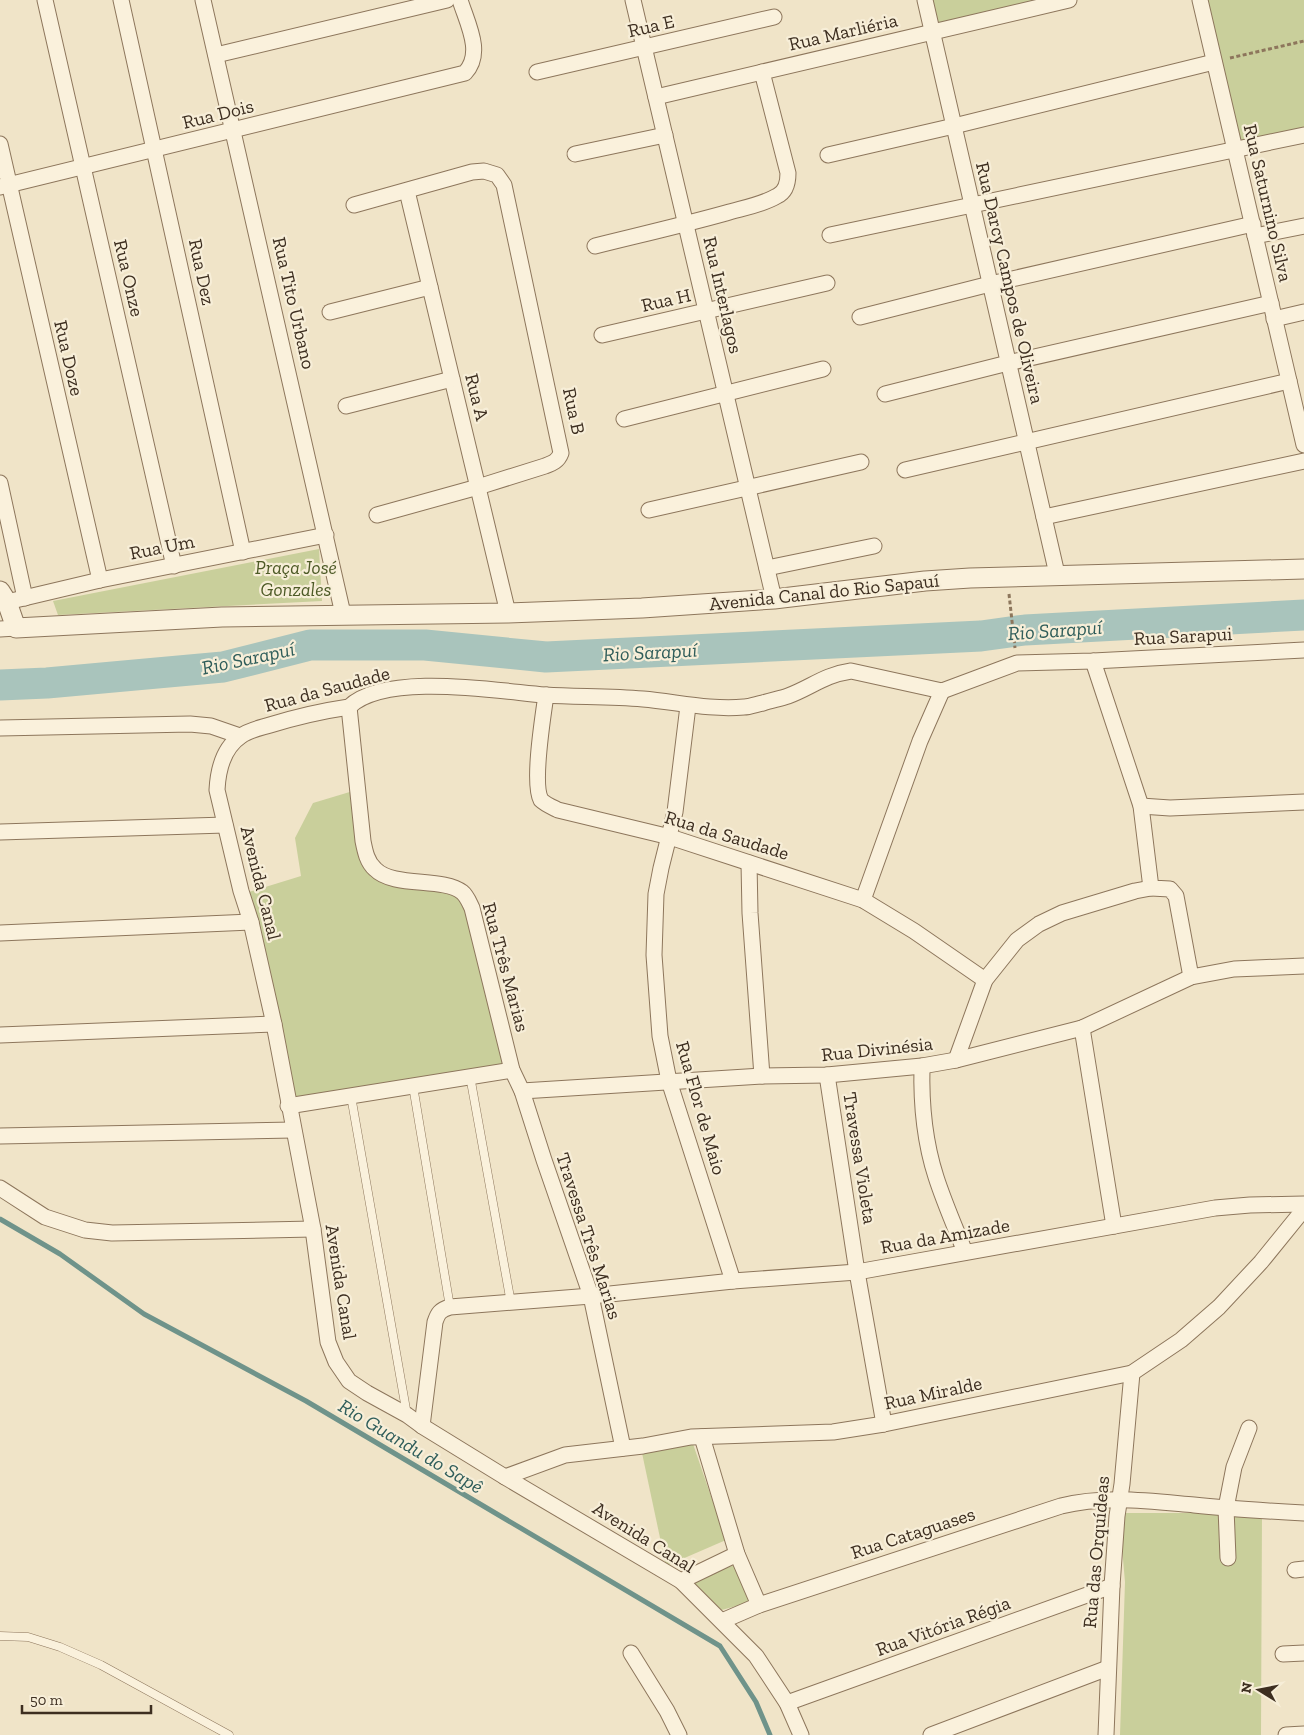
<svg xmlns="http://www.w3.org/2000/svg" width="1304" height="1735" viewBox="0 0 1304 1735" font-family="'Zilla Slab',serif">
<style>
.green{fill:#c9cf9b}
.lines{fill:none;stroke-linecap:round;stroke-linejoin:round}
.stream{stroke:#6f938a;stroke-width:5}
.river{stroke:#a9c4bc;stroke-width:31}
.service-casing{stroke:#8d765c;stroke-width:9}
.minor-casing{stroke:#8d765c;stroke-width:17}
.tertiary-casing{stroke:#8d765c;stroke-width:21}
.path{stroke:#8d765c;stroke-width:3;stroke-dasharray:4 2.5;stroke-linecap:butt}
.service{stroke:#faf1dc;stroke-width:8}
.minor{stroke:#faf1dc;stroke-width:15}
.tertiary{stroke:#faf1dc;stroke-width:19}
.labels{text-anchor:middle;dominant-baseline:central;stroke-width:4.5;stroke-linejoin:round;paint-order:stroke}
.street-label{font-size:19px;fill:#3d2e20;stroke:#f7eed8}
.park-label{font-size:19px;font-style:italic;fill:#4d5a26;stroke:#f7eed8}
.water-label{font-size:20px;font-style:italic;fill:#2f5d5a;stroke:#f7eed8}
</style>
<rect width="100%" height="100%" fill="#f0e4c8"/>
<!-- green -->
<g class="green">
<polygon points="925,0 1069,0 932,32"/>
<polygon points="1196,0 1304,0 1304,134 1233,149"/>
<polygon points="319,549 322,601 58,615 53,601"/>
<polygon points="353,791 369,868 451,891 471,909 509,1065 292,1101 249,892 301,876 295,838 313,803"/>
<polygon points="692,1441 726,1540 666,1566 642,1453"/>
<polygon points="1119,1513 1262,1513 1261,1735 1120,1735 1125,1582"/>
<polygon points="735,1565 755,1601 714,1612 691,1580"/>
</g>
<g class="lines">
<!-- stream -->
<polyline class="stream" points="0,1219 60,1254 144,1314 306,1401 720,1646 756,1702 770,1735"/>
<!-- river -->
<polyline class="river" points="0,685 47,683 223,667 310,645 425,645 546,657 981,636 1025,630 1304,615"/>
<defs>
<g id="service">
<polyline points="470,1076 511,1303"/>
<polyline points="413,1086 450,1307"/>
<polyline points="351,1096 407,1415"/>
<polyline points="0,1636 28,1637 60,1647 101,1665 229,1735"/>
</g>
<g id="minor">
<polyline points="45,0 174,566"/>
<polyline points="121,0 243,552"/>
<polyline points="203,0 343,614"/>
<polyline points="633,0 774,599"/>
<polyline points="925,0 1057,574"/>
<polyline points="1200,0 1304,445"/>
<polyline points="216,55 447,0"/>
<polyline points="537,72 774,17"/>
<polyline points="656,97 1069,0"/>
<polyline points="0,144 100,580"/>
<polyline points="575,154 665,135"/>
<polyline points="828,155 954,126 1214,62"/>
<path d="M0 187 465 73C484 53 467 23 460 0"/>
<polyline points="407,191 508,613"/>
<path d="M354 205 472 172 484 171 497 175 504 185 561 453C558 461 553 463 545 466L478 487 377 515"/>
<polyline points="830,235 1304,135"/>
<polyline points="1255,236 1304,226"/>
<path d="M595 246C639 235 683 225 726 213 743 208 762 205 777 196 786 192 788 182 788 173L762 72"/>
<polyline points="330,312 430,287"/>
<polyline points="860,317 990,284 1253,224"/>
<polyline points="1274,319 1304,312"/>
<polyline points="602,335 827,283"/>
<polyline points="885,394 1008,363 1271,303"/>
<polyline points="346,406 452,379"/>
<polyline points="624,419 823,369"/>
<polyline points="905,470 1289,381"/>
<polyline points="0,483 25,598"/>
<polyline points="649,510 861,462"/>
<polyline points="1044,517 1304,461"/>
<polyline points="767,568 874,546"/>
<polyline points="7,602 100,580 326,535"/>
<polyline points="0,629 16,628"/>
<polyline points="1093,661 1141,806 1151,888 1170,889 1176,896 1191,977"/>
<path d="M546 695C543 716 532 784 541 800 545 804 552 807 558 810L670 837 863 900 914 931 985 980"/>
<polyline points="688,706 675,812 661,868 656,894 654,955 660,1036 669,1081 733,1281"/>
<path d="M349 707 363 841C365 851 367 862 375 869 393 888 443 877 462 892 467 896 469 902 472 908L512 1070 522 1091 544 1160 591 1296 623 1448"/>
<polyline points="0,728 190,724 211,726 240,736"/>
<polyline points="1141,806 1170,808 1304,802"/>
<polyline points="0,832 225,825"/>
<polyline points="749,863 750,913 762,1076"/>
<polyline points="863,900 920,741 942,691"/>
<polyline points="0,933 251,922"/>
<polyline points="1082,1028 1114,1226"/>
<polyline points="0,1035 274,1024"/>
<polyline points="956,1060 985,980 1017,940 1039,924 1062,913 1135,891 1151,888"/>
<path d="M922 1066C921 1103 924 1140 936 1177 944 1202 955 1227 965 1252"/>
<polyline points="827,1075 857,1272 884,1424"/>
<polyline points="522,1091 762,1076 827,1075 922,1066 956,1060 1082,1028 1191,977 1234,969 1304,966"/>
<polyline points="288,1106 512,1070"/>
<polyline points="0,1136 293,1130"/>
<polyline points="0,1188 45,1217 85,1230 112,1233 313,1229"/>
<path d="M422 1426 435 1322C438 1313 440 1310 450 1307L591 1296 733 1281 857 1272 1215 1208 1250 1205 1304 1204"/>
<polyline points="702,1437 737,1554 759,1605"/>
<polyline points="505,1477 565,1455 643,1446 691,1437 833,1432 884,1424 1132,1373 1181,1340 1219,1307 1261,1262 1304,1209"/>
<polyline points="1228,1558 1226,1508 1234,1467 1249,1428"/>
<polyline points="1295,1570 1304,1569"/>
<polyline points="681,1581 737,1554"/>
<path d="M722 1621 759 1605 1061 1506C1105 1495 1149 1501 1194 1505 1230 1509 1267 1511 1304 1513"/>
<polyline points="631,1653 667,1711 679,1735"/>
<polyline points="1283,1654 1304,1653"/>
<polyline points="787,1703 1112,1586"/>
<path d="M801 1735 787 1703 756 1656 681 1581 505 1477 422 1426 407 1415 367 1393 349 1381 336 1362 328 1342 313 1229 274 1024 251 922 241 891 217 790C218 770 223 748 241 736 249 730 260 728 270 725 296 717 322 711 349 707 385 672 497 691 545 695 577 697 610 696 643 699 677 702 710 710 744 707 750 707 757 704 763 703 771 700 780 699 788 696 812 687 824 675 851 671L942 691 1017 663 1093 661 1304 650"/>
<polyline points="931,1735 1108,1668"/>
<polyline points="1106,1735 1112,1586 1117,1516 1122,1484 1132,1373"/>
<polyline points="1286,1735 1304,1734"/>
</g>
<polyline id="tertiary" points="0,591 7,602 16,628 222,617 508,613 642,608 774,599 925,581 970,578 1304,569"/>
</defs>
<!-- service casing -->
<use href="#service" class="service-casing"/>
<!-- minor casing -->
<use href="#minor" class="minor-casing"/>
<!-- tertiary casing -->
<use href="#tertiary" class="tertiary-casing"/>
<!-- path -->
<g class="path">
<polyline points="1230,58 1304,41"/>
<polyline points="1009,594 1015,648"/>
</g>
<!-- service -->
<use href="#service" class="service"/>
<!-- minor -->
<use href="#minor" class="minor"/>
<!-- tertiary -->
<use href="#tertiary" class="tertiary"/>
</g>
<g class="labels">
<!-- street labels -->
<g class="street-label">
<text transform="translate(651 26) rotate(-13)">Rua E</text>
<text transform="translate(843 32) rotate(-13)">Rua Marliéria</text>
<text transform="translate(218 114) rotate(-14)">Rua Dois</text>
<text transform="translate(1268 203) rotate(77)">Rua Saturnino Silva</text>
<text transform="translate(202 272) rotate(78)">Rua Dez</text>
<text transform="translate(129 278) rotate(77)">Rua Onze</text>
<text transform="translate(1010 283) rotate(77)">Rua Darcy Campos de Oliveira</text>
<text transform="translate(723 295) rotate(77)">Rua Interlagos</text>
<text transform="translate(666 300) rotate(-13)">Rua H</text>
<text transform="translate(294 303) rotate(77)">Rua Tito Urbano</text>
<text transform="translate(69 358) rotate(77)">Rua Doze</text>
<text transform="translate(477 397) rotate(76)">Rua A</text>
<text transform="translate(574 411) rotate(78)">Rua B</text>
<text transform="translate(162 547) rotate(-11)">Rua Um</text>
<text transform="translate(824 592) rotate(-6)">Avenida Canal do Rio Sapauí</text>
<text transform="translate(1183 636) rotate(-3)">Rua Sarapui</text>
<text transform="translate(327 689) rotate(-15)">Rua da Saudade</text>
<text transform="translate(727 835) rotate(17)">Rua da Saudade</text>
<text transform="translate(261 883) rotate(76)">Avenida Canal</text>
<text transform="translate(506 967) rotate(75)">Rua Três Marias</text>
<text transform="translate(877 1049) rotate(-6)">Rua Divinésia</text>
<text transform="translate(701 1108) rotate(74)">Rua Flor de Maio</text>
<text transform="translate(860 1158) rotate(81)">Travessa Violeta</text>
<text transform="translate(589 1236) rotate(72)">Travessa Três Marias</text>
<text transform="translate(945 1236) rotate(-10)">Rua da Amizade</text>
<text transform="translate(341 1282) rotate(81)">Avenida Canal</text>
<text transform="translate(933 1393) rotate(-12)">Rua Miralde</text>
<text transform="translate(913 1533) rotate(-18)">Rua Cataguases</text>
<text transform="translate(644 1537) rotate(32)">Avenida Canal</text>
<text transform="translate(1096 1552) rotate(-85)">Rua das Orquídeas</text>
<text transform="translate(943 1626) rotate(-20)">Rua Vitória Régia</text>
</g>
<!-- park labels -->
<g class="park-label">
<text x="296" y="567">Praça José<tspan x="296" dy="22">Gonzales</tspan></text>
</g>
<!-- water labels -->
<g class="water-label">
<text transform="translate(1055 630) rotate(-4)">Rio Sarapuí</text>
<text transform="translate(650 652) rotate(-3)">Rio Sarapuí</text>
<text transform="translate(248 658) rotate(-12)">Rio Sarapuí</text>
<text transform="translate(411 1446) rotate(31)">Rio Guandu do Sapê</text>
</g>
</g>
<!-- north arrow -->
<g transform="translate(1259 1690) rotate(280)" stroke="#f7eed8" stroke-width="4" paint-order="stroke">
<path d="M0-4L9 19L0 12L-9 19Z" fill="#3d2e20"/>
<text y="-8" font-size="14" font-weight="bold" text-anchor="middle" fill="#3d2e20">N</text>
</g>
<!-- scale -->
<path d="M22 1705v8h129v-8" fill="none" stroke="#3d2e20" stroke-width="2.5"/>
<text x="30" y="1705" font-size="15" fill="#3d2e20" stroke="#f7eed8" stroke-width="4" paint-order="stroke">50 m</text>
</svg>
